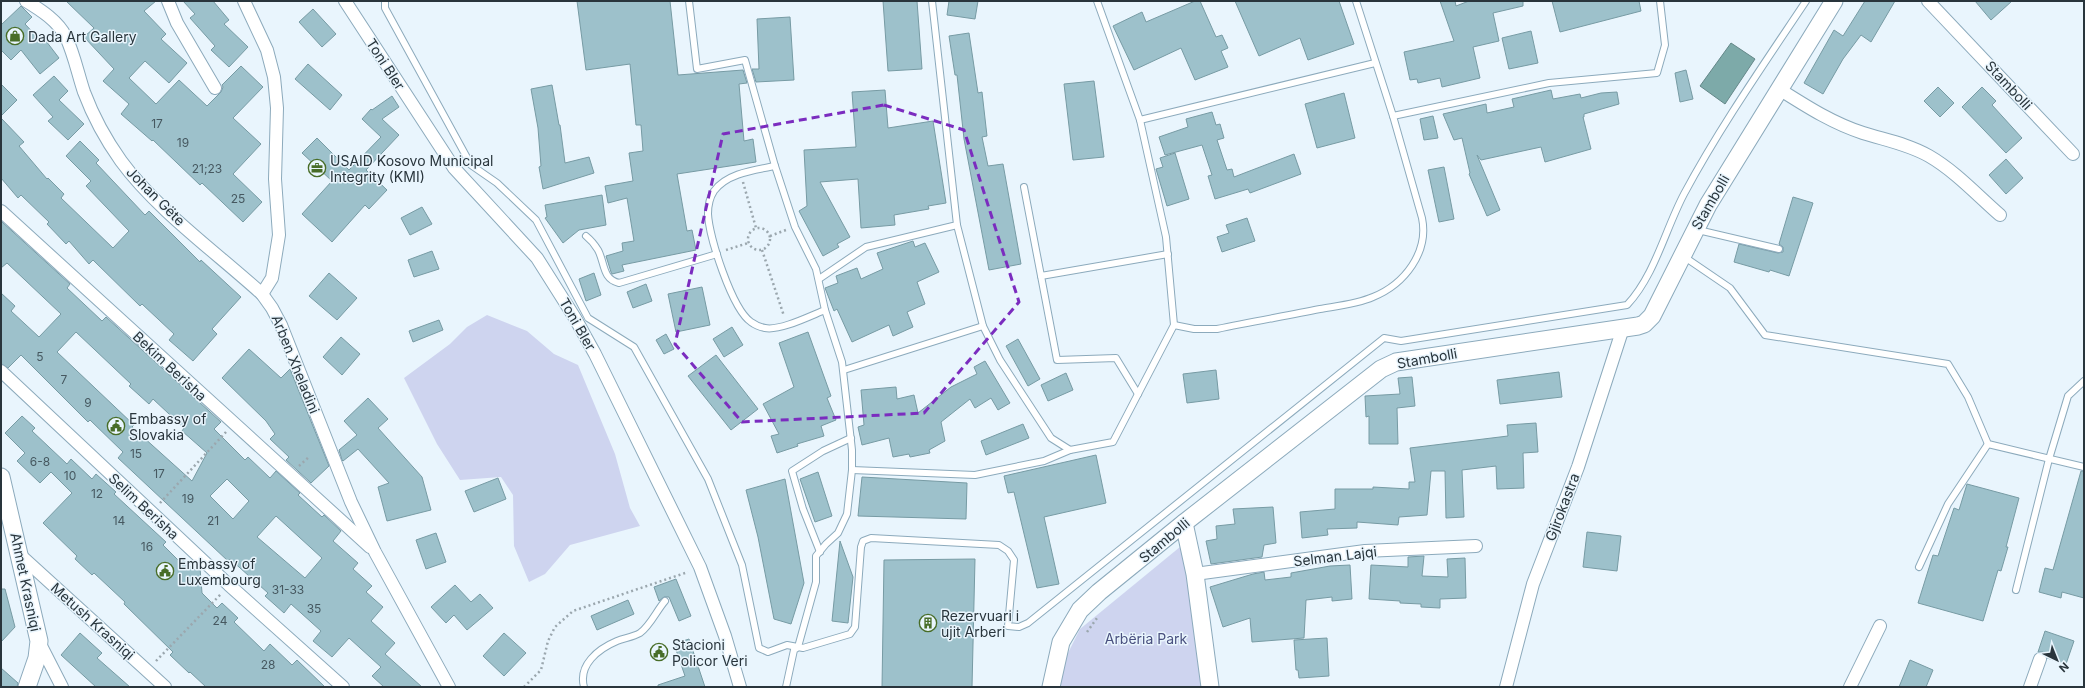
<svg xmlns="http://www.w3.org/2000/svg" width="2085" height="688" viewBox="0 0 2085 688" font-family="Inter,sans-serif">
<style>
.green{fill:#ced4ef}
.water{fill:#7daaa9;stroke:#648788}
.building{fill:#9dc1cb;stroke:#779ba4;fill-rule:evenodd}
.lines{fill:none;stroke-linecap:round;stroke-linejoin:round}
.lane-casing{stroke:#8caabc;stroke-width:8}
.street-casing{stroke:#8caabc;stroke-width:14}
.secondary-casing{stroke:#8caabc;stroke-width:19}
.path{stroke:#9ba7ae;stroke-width:2.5;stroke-dasharray:2 3;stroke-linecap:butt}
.lane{stroke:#fff;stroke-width:6}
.street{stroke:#fff;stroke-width:12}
.secondary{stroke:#fff;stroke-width:17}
.marked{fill:none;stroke:#7b2cbf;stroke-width:3;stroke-dasharray:8 5;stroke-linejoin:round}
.labels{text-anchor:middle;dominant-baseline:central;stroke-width:3;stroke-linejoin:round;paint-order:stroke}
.number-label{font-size:12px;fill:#465860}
.poi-label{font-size:14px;fill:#29353c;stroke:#e9f5fd;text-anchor:start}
.street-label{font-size:14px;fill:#29353c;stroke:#e9f5fd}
.park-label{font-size:14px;fill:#49507f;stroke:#e9f5fd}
</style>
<rect width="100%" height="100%" fill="#e9f5fd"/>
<!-- green -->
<g class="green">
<polygon points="487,315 527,331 554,354 578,365 615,454 630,508 640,526 570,545 545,574 529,582 514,546 513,495 501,477 460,480 437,444 404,378 450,344 467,327"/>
<polygon points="1180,547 1185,560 1202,687 1061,687 1062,665 1080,629"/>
</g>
<!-- water -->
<polygon class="water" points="1731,43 1755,59 1725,104 1700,86"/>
<!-- building -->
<g class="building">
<polygon points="66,1 156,1 144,11 166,34 161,39 187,63 169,83 145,61 129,78 156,104 179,80 207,106 221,92 223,87 222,85 241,66 263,87 233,118 261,144 233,174 262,202 243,222 202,183 200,185 153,140 152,141 121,114 129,104 103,81 114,69 84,37 94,28"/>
<polygon points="183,1 213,1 229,20 224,24 248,47 229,67 211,50 215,46 190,18 195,14"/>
<polygon points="577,1 670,1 678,75 743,70 747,83 739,84 744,141 753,139 756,162 677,174 687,231 692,230 696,250 622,265 624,271 612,274 611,272 606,256 623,251 622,243 634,241 627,198 608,203 605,186 633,181 629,153 643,151 641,125 636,125 630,64 586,70"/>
<polygon points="883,1 917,1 922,69 888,71"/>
<polygon points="949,1 978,1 975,19 947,15"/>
<polygon points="1195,1 1200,1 1216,37 1222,35 1228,48 1221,51 1228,67 1195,80 1181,48 1134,70 1113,26 1142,12 1146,22"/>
<polygon points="1235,1 1339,1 1354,44 1308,60 1300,38 1259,56"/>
<polygon points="1440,1 1455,1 1456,6 1469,1 1523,1 1523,6 1493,13 1499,41 1473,47 1480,78 1442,87 1440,78 1418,83 1417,79 1410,80 1404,52 1454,41"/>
<polygon points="1552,1 1639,1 1641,11 1560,32"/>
<polygon points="1865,1 1895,1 1871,42 1861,35 1843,59 1823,94 1804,83 1834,30 1843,36"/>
<polygon points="1975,1 2012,1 1991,20"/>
<polygon points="21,6 32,17 25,24 40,40 43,37 59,58 40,74 21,50 11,60 1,50 1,25"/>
<polygon points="313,9 336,34 322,47 299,22"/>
<polygon points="790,17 794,80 756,82 752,69 759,69 757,19"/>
<polygon points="1531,31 1538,63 1509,69 1502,38"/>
<polygon points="969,33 978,93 982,92 987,136 982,137 988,166 1003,164 1021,264 989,270 964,139 957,75 955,75 949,36"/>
<polygon points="308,64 342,95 330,110 295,79"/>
<polygon points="1686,70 1693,99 1680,102 1675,73"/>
<polygon points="54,76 68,91 59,100 84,124 68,140 48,121 53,117 33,95"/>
<polygon points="1094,81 1104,157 1073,160 1064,84"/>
<polygon points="1,84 17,100 1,116"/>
<polygon points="552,85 559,125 560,125 565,163 589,157 594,173 543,189 539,167 541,166 538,128 531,89"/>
<polygon points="1938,87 1954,103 1940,117 1924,101"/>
<polygon points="1982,87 1996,101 1992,105 2022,138 2006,153 1962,107"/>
<polygon points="885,90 888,128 933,121 946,203 928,206 929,209 894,215 895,225 861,228 858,179 820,182 850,237 837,244 839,247 823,256 799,211 807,206 804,150 856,147 852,92"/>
<polygon points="1551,90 1553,99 1580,94 1581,98 1601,93 1617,92 1619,104 1584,114 1584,117 1583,117 1591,149 1545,162 1541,147 1481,160 1477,155 1500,210 1487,216 1469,174 1470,173 1462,138 1454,140 1443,114 1486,104 1487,113 1514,107 1512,99"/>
<polygon points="1344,93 1355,138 1317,148 1305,104"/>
<polygon points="392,96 399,107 382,119 399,135 366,170 387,190 369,209 365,205 332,242 302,214 332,181 302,153 317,138 349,170 381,137 362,119 371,109 372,110"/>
<polygon points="1212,112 1216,125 1220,124 1224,138 1217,140 1227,170 1232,169 1234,177 1294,154 1301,174 1250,193 1248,189 1215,199 1208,176 1212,175 1202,145 1165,155 1159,137 1188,127 1186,119"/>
<polygon points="1433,116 1438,138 1424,140 1420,119"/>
<polygon points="1,118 24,142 19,146 47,179 48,178 64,194 61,198 113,248 129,231 86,186 91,181 66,156 80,141 99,160 96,163 145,215 149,211 200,262 201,260 241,297 212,329 217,334 193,361 169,340 174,334 142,304 140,306 93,260 89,264 69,241 66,244 47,224 49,222 21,195 18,198 1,178"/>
<polygon points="1175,153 1189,199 1167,206 1156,169 1163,167 1160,158"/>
<polygon points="2006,159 2023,178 2006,194 1989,175"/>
<polygon points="1444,167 1454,219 1439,222 1428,170"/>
<polygon points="602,195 606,225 579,230 563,243 545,218 547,217 545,205"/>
<polygon points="1793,197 1813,203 1789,276 1770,270 1769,272 1734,262 1739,244 1778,253 1783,252 1783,247 1779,244"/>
<polygon points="422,207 432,224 410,235 401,218"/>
<polygon points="1247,218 1255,241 1222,252 1217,237 1229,233 1226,225"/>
<path d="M1 221 70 284 67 288 102 321 106 317 221 422 214 429 245 460 248 457 270 478 276 471 300 493 298 495 322 517 324 515 341 531 333 541 358 563 353 569 372 586 366 592 383 607 371 621 395 643 385 654 422 687H384L372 676 381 667 349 638 332 657 313 641 321 631 291 604 284 613 265 596 268 593 230 559 228 561 118 458 123 452 90 420 88 422 21 355 8 368 1 364V293L15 306 11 311 39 337 61 314 7 263 1 268ZM76 332 131 384 129 386 149 404 153 399 184 428 182 431 207 453 192 481 132 427 134 425 57 352ZM227 479 249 501 233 519 210 496ZM276 516 322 558 305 578 257 537Z"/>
<polygon points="913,241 915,247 925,243 939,272 917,282 925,304 907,312 913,327 893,336 889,325 852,342 837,309 834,311 825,288 838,283 836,276 857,268 861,279 883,269 877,253"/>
<polygon points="432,251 439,269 414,277 408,260"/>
<polygon points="329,273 357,298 337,320 309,296"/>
<polygon points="594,273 601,295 586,301 579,279"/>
<polygon points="646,284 652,301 633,308 627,292"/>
<polygon points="702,287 710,325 676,332 668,294"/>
<polygon points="439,320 443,330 413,342 409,331"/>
<polygon points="732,327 743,345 724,357 713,339"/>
<polygon points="808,332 831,396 827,398 836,420 821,426 824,436 797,444 798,446 777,453 771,436 779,434 763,404 794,387 779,343"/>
<polygon points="666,334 674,349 664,354 656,340"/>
<polygon points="341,337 360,354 342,375 323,357"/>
<polygon points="1018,339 1040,379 1028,386 1006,346"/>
<polygon points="249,349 281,378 290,369 329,466 311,483 286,460 289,457 270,439 275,434 266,421 222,378"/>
<polygon points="716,355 758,409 731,430 688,376"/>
<polygon points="985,361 1010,403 998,410 991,398 975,408 970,399 941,422 945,441 929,450 930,453 910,457 909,454 893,457 889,438 862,445 858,427 864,425 861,390 896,387 897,399 914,395 918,413 951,387 977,374 974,367"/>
<polygon points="1216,370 1219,399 1187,403 1183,374"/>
<polygon points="1559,372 1562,397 1500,404 1497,380"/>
<polygon points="1066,373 1073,390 1048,401 1041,385"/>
<polygon points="1412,377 1415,406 1397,408 1398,444 1369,444 1369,416 1366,417 1365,396 1400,394 1398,378"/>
<polygon points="368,398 388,419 378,428 422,477 431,510 387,521 378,487 389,483 358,449 343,461 342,460 339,450 357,435 344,421"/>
<polygon points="22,416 35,428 32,431 67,464 71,459 92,479 96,474 116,492 114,494 166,542 163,545 180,562 182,559 194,570 198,566 200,568 202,593 217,608 222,603 238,618 234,622 264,651 270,644 292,665 297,660 325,687 206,687 190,672 189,673 170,655 173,652 124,604 125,602 94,573 92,575 75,559 77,556 43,523 72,493 51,472 40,483 17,461 25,453 5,433"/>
<polygon points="1536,423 1538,452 1523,453 1524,488 1497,489 1496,466 1462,470 1464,517 1446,518 1445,471 1431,471 1427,515 1399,517 1398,525 1357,522 1357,528 1327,529 1328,535 1302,538 1300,512 1335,509 1335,489 1373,489 1373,487 1409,489 1409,482 1415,482 1410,448 1508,436 1507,425"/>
<polygon points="1023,424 1029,438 986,455 981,441"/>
<polygon points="1096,455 1106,503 1044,517 1059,584 1037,588 1014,492 1008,493 1004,476"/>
<polygon points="2081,471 2084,471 2084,598 2062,592 2061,598 2039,592 2045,568 2053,570"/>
<polygon points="818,472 832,516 815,522 800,479"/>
<polygon points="862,477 967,483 966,519 858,516"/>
<polygon points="498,478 506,499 474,512 465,491"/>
<polygon points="785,479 804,583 791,624 774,619 758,537 746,490"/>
<polygon points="1967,484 2019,498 2006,547 2008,547 2001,571 1998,570 1983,621 1918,603 1933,555 1938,556 1954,508 1959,510"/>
<polygon points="1273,507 1276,543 1264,545 1262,557 1211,564 1206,541 1217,539 1216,526 1235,524 1233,509"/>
<polygon points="1587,532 1621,536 1617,571 1583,567"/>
<polygon points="436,533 446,562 426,569 416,540"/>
<polygon points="840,541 853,577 848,623 832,621"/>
<polygon points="1424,556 1422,576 1448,577 1447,559 1465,558 1466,598 1440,599 1440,608 1421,607 1421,604 1400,603 1400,601 1369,599 1371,565 1408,567 1408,557"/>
<polygon points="975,559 972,687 882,687 884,560"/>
<polygon points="1350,565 1352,599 1332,601 1332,597 1306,600 1304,638 1252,642 1250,618 1223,627 1210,587 1253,574 1264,572 1265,580 1291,577 1291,573 1330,566"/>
<polygon points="676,579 691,616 679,621 669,597 664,597 659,601 654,587"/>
<polygon points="455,585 471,602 480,594 493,608 467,630 454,615 446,623 431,607"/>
<polygon points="1,589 5,589 15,627 1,642"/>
<polygon points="628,600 634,614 597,630 591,616"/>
<polygon points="2045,631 2074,641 2066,664 2047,658 2043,652 2038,652"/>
<polygon points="80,633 102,653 97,658 130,687 96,687 61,655"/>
<polygon points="504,633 526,653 504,676 483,656"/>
<polygon points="1327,638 1329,676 1299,678 1298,670 1296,670 1294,640"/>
<polygon points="689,639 705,687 658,687 658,685 685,676 674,644"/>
<polygon points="1910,660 1933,670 1926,687 1899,687"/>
<polygon points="1,668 18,683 17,687 1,687"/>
</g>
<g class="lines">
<defs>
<g id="lane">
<path d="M385 1V8L471 165 497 183 536 220 588 318 634 347 708 479 742 565 759 648 768 652 787 645 803 648 850 634 855 627 861 547 863 541 871 538 999 545 1008 551 1014 560 1008 626 1019 627 1028 623 1384 338 1401 341 1627 305C1655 275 1665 230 1684 194 1720 127 1764 64 1806 1"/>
<polyline points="689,1 697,69 745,60 775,166 795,227 816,269 825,310 842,362 852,450 852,470 847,514 838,533 826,544 816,556 816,582 798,647 794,650 786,687"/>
<polyline points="1393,116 1549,83 1657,73 1665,45 1660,1"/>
<polyline points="1140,120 1375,63"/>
<path d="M775 166C755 170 727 173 714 191 710 197 708 206 708 214 709 237 732 309 751 322 755 325 760 327 765 328 780 331 810 316 825 310"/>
<polyline points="1024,187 1041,276 1168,254"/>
<polyline points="957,225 983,326 1000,360 1051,438 1070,450 1113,442 1174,325 1166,237 1140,120 1097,1"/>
<polyline points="1698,230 1779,249"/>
<path d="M586 236C591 240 595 245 598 250 605 263 602 279 619 283L717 254"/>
<polyline points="1683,256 1730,288 1765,335 1948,364 1968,397 1988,444 2084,467"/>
<polyline points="1041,276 1057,360 1116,358 1138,394"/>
<polyline points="819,279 866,247 957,225 932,1"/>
<path d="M1174 325 1194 329H1217C1251 322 1285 316 1320 309 1337 306 1357 304 1373 297 1405 284 1429 252 1422 218L1393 116 1356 1"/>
<polyline points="844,370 983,326"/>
<polyline points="852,470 975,475 1044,461 1070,450"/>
<polyline points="820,552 803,509 792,471 823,451 851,438"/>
<polyline points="1919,567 1948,504 1988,444"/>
<polyline points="2016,590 2049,459 2068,396 2084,381"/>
<path d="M584 687C578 665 598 649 617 641 625 638 633 637 640 633 650 626 657 610 665 601"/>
</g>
<g id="street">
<path d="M26 1C41 10 58 21 66 37 74 54 78 74 84 92 93 116 106 140 121 161 156 209 217 253 262 294L272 308 281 325 351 502 375 552 449 687"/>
<polyline points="168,1 177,23 215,88"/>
<polyline points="244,1 267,50 274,77 277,108 275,179 279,235 272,278 262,294"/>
<polyline points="345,1 454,168 537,258 575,318 595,354 700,567 725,636 740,687"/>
<polyline points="1928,1 2073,154"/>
<path d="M1779 89C1806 106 1832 123 1863 133 1885 140 1908 144 1929 156 1955 171 1977 195 2000 215"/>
<polyline points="1,211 370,547"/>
<polyline points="1,371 229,585 343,687"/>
<polyline points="20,555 165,687"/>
<polyline points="1195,574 1365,551 1476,546"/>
<polyline points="39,642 62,687"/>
<polyline points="1506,687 1533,584 1578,467 1623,328"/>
<polyline points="1850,687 1880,626"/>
<polyline points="2030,687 2040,659"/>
</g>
<g id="secondary">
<polyline points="1,477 39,641 37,658 27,687"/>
<polyline points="1184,523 1195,574 1210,687"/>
<polyline points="1051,687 1061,642 1080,610 1099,592 1184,523 1381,369 1396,362 1638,326 1644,324 1652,316 1708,205 1834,1"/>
</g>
</defs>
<!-- lane casing -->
<use href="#lane" class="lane-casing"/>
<!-- street casing -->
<use href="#street" class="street-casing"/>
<!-- secondary casing -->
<use href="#secondary" class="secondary-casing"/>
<!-- path -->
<g class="path">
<polyline points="743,182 756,228"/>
<circle cx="759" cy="239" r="11"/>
<polyline points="770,236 786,230"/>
<polyline points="726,250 748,243"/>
<polyline points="762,250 784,316"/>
<polyline points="299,466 310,456"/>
<polyline points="160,503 226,432"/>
<polyline points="1087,632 1097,618"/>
<polyline points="156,661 221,594"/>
<polyline points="524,687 541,670 548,641 555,627 573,611 688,572"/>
</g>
<!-- lane -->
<use href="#lane" class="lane"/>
<!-- street -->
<use href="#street" class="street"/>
<!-- secondary -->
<use href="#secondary" class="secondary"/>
</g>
<!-- marked area -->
<path class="marked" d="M884 105 964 130 1019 302 924 413 742 422 675 344 723 134Z"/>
<!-- icons -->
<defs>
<symbol id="shop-ring" viewBox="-11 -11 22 22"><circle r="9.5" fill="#e9f5fd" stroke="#486d28" stroke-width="1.5"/><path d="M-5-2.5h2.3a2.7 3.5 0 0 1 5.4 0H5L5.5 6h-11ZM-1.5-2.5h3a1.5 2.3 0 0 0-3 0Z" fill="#486d28"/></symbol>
<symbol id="office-ring" viewBox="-11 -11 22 22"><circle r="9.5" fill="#e9f5fd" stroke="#486d28" stroke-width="1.5"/><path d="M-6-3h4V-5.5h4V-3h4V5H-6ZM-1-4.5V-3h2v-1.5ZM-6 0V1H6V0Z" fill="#486d28"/></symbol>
<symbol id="civic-ring" viewBox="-11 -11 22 22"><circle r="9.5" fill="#e9f5fd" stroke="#486d28" stroke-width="1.5"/><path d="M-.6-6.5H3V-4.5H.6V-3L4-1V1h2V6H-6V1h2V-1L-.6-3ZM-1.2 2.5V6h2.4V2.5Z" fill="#486d28"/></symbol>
<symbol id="building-ring" viewBox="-11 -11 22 22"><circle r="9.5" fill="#e9f5fd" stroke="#486d28" stroke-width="1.5"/><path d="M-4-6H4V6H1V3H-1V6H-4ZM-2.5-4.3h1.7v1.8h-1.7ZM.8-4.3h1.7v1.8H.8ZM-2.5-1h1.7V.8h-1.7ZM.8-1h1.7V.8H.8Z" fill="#486d28"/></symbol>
</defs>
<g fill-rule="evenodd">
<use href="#shop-ring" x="5" y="26" width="20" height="20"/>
<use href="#office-ring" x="307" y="158" width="20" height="20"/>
<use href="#civic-ring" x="106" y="416" width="20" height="20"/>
<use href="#civic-ring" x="155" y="561" width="20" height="20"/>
<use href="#building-ring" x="918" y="613" width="20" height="20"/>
<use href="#civic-ring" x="649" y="642" width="20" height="20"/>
</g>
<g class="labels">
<!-- number labels -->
<g class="number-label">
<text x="157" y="123">17</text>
<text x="183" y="142">19</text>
<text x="207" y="168">21;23</text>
<text x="238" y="198">25</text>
<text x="40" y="356">5</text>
<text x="64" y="379">7</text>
<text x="88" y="402">9</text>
<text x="136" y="453">15</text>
<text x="40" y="461">6-8</text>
<text x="159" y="473">17</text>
<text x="70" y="475">10</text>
<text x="97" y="493">12</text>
<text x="188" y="498">19</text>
<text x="119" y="520">14</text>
<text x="213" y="520">21</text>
<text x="147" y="546">16</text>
<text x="288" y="589">31-33</text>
<text x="314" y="608">35</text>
<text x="220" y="620">24</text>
<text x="268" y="664">28</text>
</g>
<!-- poi labels -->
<g class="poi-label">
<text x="28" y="36">Dada Art Gallery</text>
<text x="330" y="160">USAID Kosovo Municipal<tspan x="330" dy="16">Integrity (KMI)</tspan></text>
<text x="129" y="418">Embassy of<tspan x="129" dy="16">Slovakia</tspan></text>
<text x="178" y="563">Embassy of<tspan x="178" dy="16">Luxembourg</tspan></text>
<text x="941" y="615">Rezervuari i<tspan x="941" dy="16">ujit Arberi</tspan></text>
<text x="672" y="644">Stacioni<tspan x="672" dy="16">Policor Veri</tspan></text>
</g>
<!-- street labels -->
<g class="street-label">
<text transform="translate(386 64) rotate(57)">Toni Bler</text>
<text transform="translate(2009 85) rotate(47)">Stambolli</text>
<text transform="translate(156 196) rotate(45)">Johan Gëte</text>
<text transform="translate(1710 202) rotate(-60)">Stambolli</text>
<text transform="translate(578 324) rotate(60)">Toni Bler</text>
<text transform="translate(1427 358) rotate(-10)">Stambolli</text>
<text transform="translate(296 364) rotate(68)">Arben Xheladini</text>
<text transform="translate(170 366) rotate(43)">Bekim Berisha</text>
<text transform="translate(144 506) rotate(43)">Selim Berisha</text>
<text transform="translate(1562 507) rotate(-69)">Gjirokastra</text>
<text transform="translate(1164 540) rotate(-40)">Stambolli</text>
<text transform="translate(1335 556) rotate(-7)">Selman Lajqi</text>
<text transform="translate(26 582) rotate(78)">Ahmet Krasniqi</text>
<text transform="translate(93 621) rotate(42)">Metush Krasniqi</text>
</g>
<!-- park labels -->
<g class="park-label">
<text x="1146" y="638">Arbëria Park</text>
</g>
</g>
<!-- border -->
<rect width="2085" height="688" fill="none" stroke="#29353c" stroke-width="4"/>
<!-- north arrow -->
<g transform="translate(2057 660) rotate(137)" stroke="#e9f5fd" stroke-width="3" paint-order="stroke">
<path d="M0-3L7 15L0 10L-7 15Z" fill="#29353c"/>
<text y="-6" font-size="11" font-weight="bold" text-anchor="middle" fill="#29353c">N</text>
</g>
</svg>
